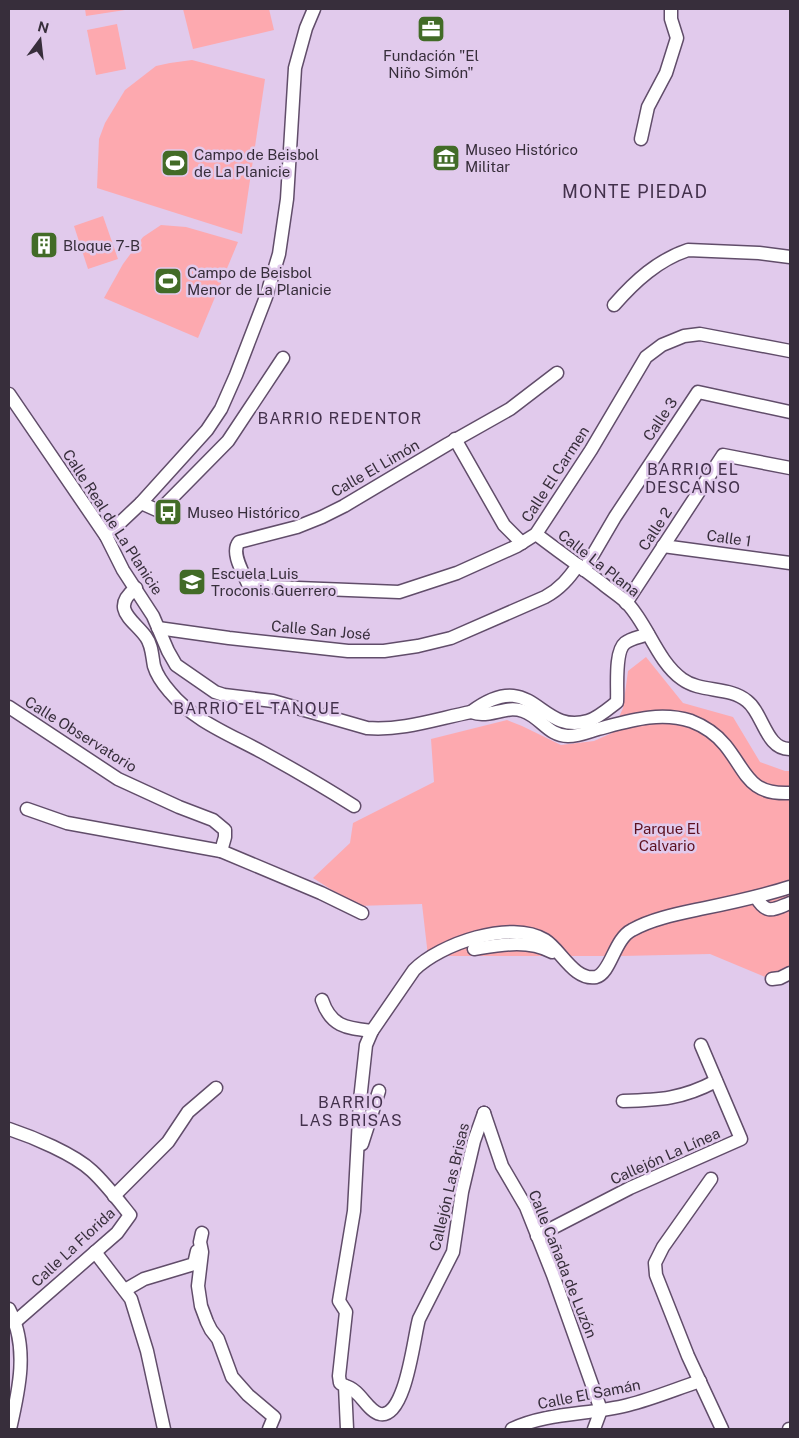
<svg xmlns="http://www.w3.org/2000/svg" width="799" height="1438" viewBox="0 0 799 1438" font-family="'Public Sans',sans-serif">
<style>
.green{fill:#fda9af}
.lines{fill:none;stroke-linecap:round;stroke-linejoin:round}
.minor-casing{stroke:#614d6a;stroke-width:15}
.minor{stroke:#fff;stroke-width:12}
.labels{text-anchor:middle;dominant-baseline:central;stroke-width:5;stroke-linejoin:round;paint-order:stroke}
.poi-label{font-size:15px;fill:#372e3b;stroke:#e1caec;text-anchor:start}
.street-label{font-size:15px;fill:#372e3b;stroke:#e1caec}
.park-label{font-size:15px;fill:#5c1120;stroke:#e1caec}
.neighbourhood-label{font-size:16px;letter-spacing:1px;fill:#43314c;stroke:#e1caec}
.quarter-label{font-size:18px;letter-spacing:1px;fill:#43314c;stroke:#e1caec}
</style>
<rect width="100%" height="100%" fill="#e1caec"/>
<!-- green -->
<g class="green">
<polygon points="85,9 125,9 125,10 86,16"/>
<polygon points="183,9 269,9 274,30 193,49"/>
<polygon points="117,24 126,69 96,75 87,30"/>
<polygon points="192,60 265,79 242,234 97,188 99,139 105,123 125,90 156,66 170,63"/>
<polygon points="103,216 118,259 88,269 74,226"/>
<polygon points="161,225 186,227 238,242 198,338 104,298 123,264 143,237"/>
<polygon points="646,657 683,703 733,717 760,762 785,771 790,771 790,968 770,979 710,954 622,956 428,956 422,904 357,906 313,878 350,843 353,823 434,782 431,739 507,720 522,726 561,745 594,741 612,733 623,708 628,671"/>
</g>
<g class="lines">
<defs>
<g id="minor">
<polyline points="641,139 648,107 666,73 677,38 671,19 671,9"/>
<path d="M614 305C635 281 658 260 688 250L759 253 790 257"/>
<path d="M557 373 510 409 448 444 344 506 322 517 297 527 239 542C230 553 244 574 249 586L399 592 457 573 517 546 536 534 591 450 646 357 662 345 684 336 700 334 790 351"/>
<path d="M9 394 106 536 123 570 153 616 168 651 176 665 215 692 224 695 273 701 367 728C402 731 436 719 471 712 474 713 479 714 482 714 497 714 508 706 523 711 541 717 548 736 568 736 579 736 588 732 598 729 629 721 659 711 691 721 704 726 716 734 725 745 747 772 748 795 790 793"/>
<polyline points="455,439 504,525 522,543"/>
<polyline points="141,503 159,511 228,441 283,358"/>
<path d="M536 534C558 551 581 567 603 584 610 590 620 596 627 603 648 625 657 661 682 679 701 693 729 686 747 701 763 713 766 750 790 749"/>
<polyline points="106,536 141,503 207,430 221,409 236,375 266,297 279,254 287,199 295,68 306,28 314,9"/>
<polyline points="663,546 790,563"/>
<polyline points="584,570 615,517 698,392 790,412"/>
<path d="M136 588C109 609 134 620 146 637 152 645 152 656 154 666 157 676 163 684 170 692 194 721 229 734 262 752 293 769 324 787 354 806"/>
<polyline points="626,603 723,455 790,468"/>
<path d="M158 628 229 638 348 651H384L418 646 451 638 545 597C560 589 569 578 578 565"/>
<polyline points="9,707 118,779 179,807 213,820 225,830 225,837 221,851"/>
<path d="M471 712C534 665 538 736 588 721 598 718 608 709 617 702 618 688 614 652 625 643 631 638 641 637 648 634"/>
<polyline points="27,809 67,823 221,851 321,893 362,913"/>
<path d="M756 897C767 916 774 909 790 903"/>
<path d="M474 949C500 945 527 939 552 952"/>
<polyline points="772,979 780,978 790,973"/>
<path d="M322 1000C331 1027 347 1028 372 1031"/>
<path d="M623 1101C660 1100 682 1099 716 1081"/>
<polyline points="484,1113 502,1166 526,1207 553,1275 601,1410 594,1429"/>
<path d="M9 1129C33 1137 74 1154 92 1171 106 1184 118 1200 130 1215L117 1233 15 1322"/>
<polyline points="362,1144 379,1091"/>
<polyline points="711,1179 663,1247 655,1263 656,1275 688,1356 722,1429"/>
<polyline points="114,1196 168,1142 188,1112 216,1088"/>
<polyline points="202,1233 200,1242 202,1252 198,1286 201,1306 207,1322 211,1330 218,1339 232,1377 248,1395 274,1417 269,1429"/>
<polyline points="537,1236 630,1188 741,1139 701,1045"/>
<polyline points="95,1252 131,1299 147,1351 164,1429"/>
<polyline points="125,1290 144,1279 194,1264 197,1251"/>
<path d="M9 1309C29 1347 19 1390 10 1429"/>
<path d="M345 1386C360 1389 367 1411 380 1414 406 1419 414 1335 419 1319L453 1252 462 1192 474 1141 484 1113"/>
<path d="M347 1429 345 1386 340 1383 339 1376 346 1312 339 1301 354 1211 360 1100 366 1045 372 1031 414 970C440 944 511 919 545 940 561 950 574 981 596 977 611 973 614 939 632 930 653 918 682 913 705 908 734 902 762 896 790 887"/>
<path d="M512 1429C548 1412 590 1415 628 1405 652 1399 676 1389 700 1381"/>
<polyline points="789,1429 790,1429"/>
</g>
</defs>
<!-- minor casing -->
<use href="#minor" class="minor-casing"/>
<!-- minor -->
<use href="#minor" class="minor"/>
</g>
<!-- icons -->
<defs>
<symbol id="office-square" viewBox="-11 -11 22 22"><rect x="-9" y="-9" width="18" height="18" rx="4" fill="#426b27" stroke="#e1caec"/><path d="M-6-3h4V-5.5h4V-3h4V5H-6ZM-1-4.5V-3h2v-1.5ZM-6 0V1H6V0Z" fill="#fff"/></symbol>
<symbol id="museum-square" viewBox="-11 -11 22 22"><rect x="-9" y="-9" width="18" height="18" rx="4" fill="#426b27" stroke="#e1caec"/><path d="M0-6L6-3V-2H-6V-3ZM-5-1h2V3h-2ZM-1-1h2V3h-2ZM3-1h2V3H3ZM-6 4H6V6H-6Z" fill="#fff"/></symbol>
<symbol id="stadium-square" viewBox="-11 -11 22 22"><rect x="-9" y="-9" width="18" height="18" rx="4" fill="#426b27" stroke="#e1caec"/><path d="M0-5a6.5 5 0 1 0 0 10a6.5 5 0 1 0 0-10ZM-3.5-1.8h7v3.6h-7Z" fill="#fff"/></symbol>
<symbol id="building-square" viewBox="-11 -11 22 22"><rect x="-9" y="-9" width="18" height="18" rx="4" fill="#426b27" stroke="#e1caec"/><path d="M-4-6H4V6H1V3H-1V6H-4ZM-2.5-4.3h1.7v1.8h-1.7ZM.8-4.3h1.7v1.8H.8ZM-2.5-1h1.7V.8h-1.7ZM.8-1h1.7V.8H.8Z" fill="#fff"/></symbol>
<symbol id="bus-square" viewBox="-11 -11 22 22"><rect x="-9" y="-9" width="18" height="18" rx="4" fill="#426b27" stroke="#e1caec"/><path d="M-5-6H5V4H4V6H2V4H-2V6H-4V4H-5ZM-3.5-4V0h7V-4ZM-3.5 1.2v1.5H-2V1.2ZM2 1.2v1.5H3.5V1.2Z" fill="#fff"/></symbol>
<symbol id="school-square" viewBox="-11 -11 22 22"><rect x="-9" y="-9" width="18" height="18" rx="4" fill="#426b27" stroke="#e1caec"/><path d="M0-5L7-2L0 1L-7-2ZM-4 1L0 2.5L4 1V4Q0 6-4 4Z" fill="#fff"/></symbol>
</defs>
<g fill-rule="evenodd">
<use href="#office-square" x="415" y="13" width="32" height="32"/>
<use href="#museum-square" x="430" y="142" width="32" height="32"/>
<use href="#stadium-square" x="159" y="147" width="32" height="32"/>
<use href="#building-square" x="28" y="229" width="32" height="32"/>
<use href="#stadium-square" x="152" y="265" width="32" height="32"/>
<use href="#bus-square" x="152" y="496" width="32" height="32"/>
<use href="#school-square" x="176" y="566" width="32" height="32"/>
</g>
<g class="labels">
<!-- poi labels -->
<g class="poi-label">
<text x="431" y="55" text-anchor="middle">Fundación "El<tspan x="431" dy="17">Niño Simón"</tspan></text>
<text x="465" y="149">Museo Histórico<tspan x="465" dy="17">Militar</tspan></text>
<text x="194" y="154">Campo de Beisbol<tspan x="194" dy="17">de La Planicie</tspan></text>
<text x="63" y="245">Bloque 7-B</text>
<text x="187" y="272">Campo de Beisbol<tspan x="187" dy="17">Menor de La Planicie</tspan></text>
<text x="187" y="512">Museo Histórico</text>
<text x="211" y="573">Escuela Luis<tspan x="211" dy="17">Troconis Guerrero</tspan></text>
</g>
<!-- street labels -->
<g class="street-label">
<text transform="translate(660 419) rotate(-56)">Calle 3</text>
<text transform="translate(375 468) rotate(-30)">Calle El Limón</text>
<text transform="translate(555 474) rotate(-57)">Calle El Carmen</text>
<text transform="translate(113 522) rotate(57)">Calle Real de La Planicie</text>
<text transform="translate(655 529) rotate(-57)">Calle 2</text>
<text transform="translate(729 538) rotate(8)">Calle 1</text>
<text transform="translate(599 563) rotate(38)">Calle La Plana</text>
<text transform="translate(321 630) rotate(5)">Calle San José</text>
<text transform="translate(81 734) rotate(32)">Calle Observatorio</text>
<text transform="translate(665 1156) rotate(-24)">Callejón La Línea</text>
<text transform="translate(449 1187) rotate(-77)">Callejón Las Brisas</text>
<text transform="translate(73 1247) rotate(-43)">Calle La Florida</text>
<text transform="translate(563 1264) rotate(68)">Calle Cañada de Luzón</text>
<text transform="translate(589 1394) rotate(-11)">Calle El Samán</text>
</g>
<!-- park labels -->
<g class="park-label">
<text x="667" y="828">Parque El<tspan x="667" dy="17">Calvario</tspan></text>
</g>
<!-- neighbourhood labels -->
<g class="neighbourhood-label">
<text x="340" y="418">BARRIO REDENTOR</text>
<text x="693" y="469">BARRIO EL<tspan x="693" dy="18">DESCANSO</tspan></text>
<text x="257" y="708">BARRIO EL TANQUE</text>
<text x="351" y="1102">BARRIO<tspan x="351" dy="18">LAS BRISAS</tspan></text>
</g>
<!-- quarter labels -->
<g class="quarter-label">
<text x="635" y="191">MONTE PIEDAD</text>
</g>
</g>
<!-- border -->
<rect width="799" height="1438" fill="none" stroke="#372e3b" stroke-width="20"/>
<!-- north arrow -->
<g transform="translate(40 40) rotate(15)" stroke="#e1caec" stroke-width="4" paint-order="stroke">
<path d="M0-4L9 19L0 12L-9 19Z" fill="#372e3b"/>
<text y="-8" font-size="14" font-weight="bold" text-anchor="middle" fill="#372e3b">N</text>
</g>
</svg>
